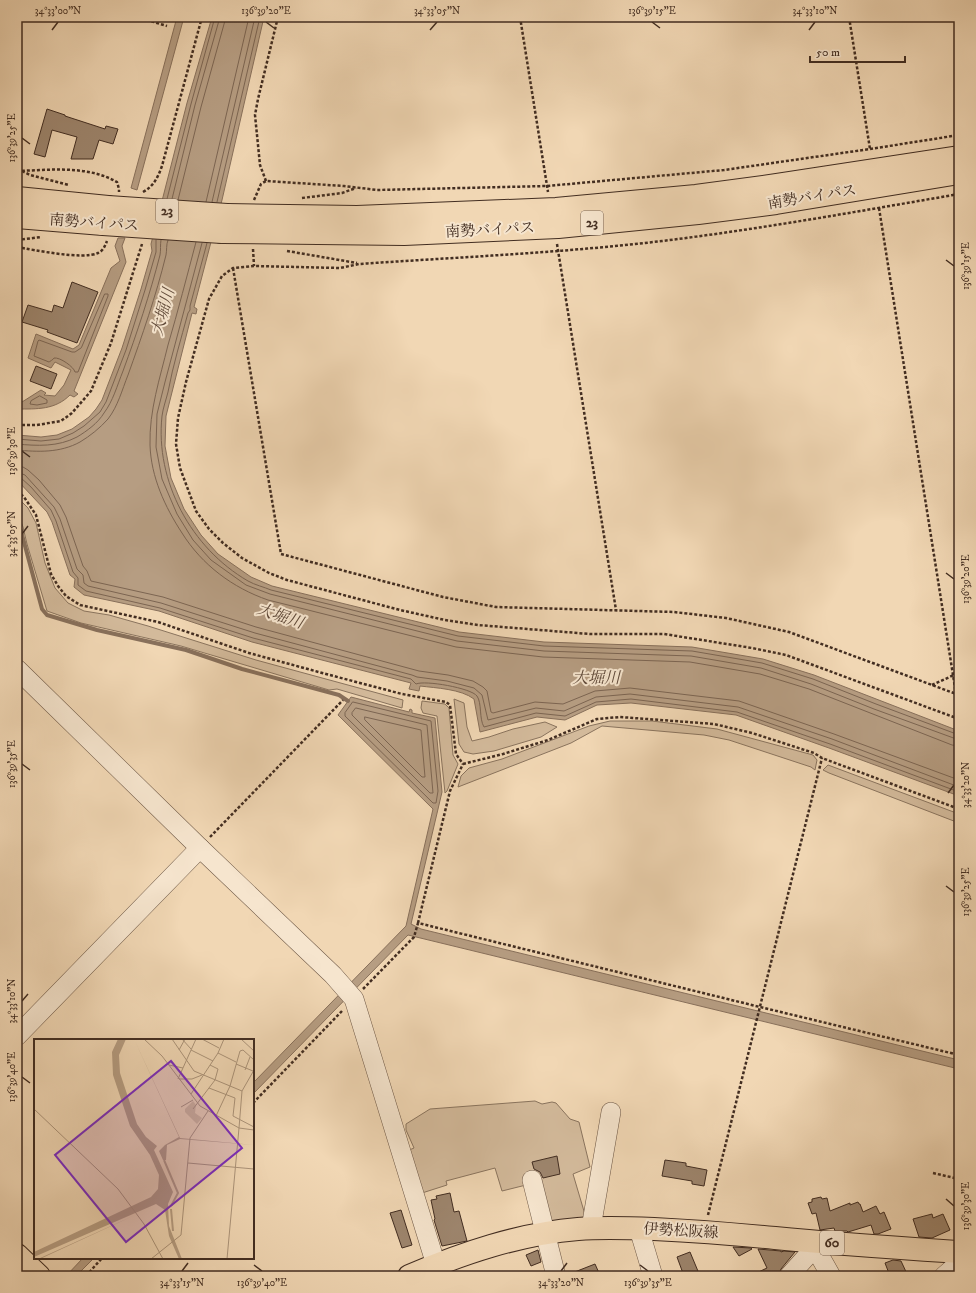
<svg xmlns="http://www.w3.org/2000/svg" width="976" height="1293" viewBox="0 0 976 1293" font-family="'IM FELL DW Pica','Noto Serif JP',serif">
<style>
.green{fill:#d3ba9b;stroke:#8a745e}
.water{fill:#b69d82;stroke:#88705b}
.lines{fill:none;stroke-linecap:round;stroke-linejoin:round}
.shore{stroke:#7c6552;stroke-width:1}
.stream{stroke:#88705b;stroke-width:4}
.building{fill:#9d856d;stroke:#422d21}
.minor-casing{stroke:#6e5846;stroke-width:20}
.major-casing{stroke:#422d21;stroke-width:24}
.highway-casing{stroke:#422d21;stroke-width:24}
.path{stroke:#422d21;stroke-width:2.5;stroke-dasharray:3 2;stroke-linecap:butt}
.minor{stroke:#f6e5ce;stroke-width:19}
.major{stroke:#f1d7b4;stroke-width:22}
.highway{stroke:#f1d7b4;stroke-width:22}
.highway-bridge-casing{stroke:#422d21;stroke-width:24;stroke-linecap:butt}
.highway-bridge{stroke:#f1d7b4;stroke-width:22}
.ticks{fill:none;stroke:#422d21;stroke-width:1.5}
.labels{text-anchor:middle;dominant-baseline:central;stroke-width:4;stroke-linejoin:round;paint-order:stroke}
.shield{fill:#f6e5ce;stroke:#786455;stroke-width:1}
.shield-label{font-size:14px;font-weight:bold;fill:#422d21}
.street-label{font-size:15px;fill:#422d21;stroke:#f6e5ce}
.water-label{font-size:16px;font-style:italic;fill:#5f4939;stroke:#f6e5ce}
.inset-river{fill:none;stroke:#b69d82;stroke-width:2}
.inset-road{fill:none;stroke:#ab9379;stroke-width:1}
.view{fill:#7b2cbf;fill-opacity:0.15;stroke:#7b2cbf;stroke-width:2}
.inset-edge{fill:none;stroke:#422d21;stroke-width:2}
.neatline{fill:none;stroke:#422d21;stroke-width:1.5}
.ticks-label{font-size:10px;text-anchor:middle;fill:#422d21}
</style>
<rect width="100%" height="100%" fill="#f1d7b4"/>
<filter id="stains"><feTurbulence type="fractalNoise" baseFrequency=".005" numOctaves="4"/><feColorMatrix values="0 0 0 0 .2 0 0 0 0 .09 0 0 0 0 .02 0 0 0 .5 -.17"/></filter>
<radialGradient id="worn" r=".72"><stop offset=".6" stop-color="#630" stop-opacity="0"/><stop offset="1" stop-color="#630" stop-opacity=".3"/></radialGradient>
<!-- green -->
<g class="green">
<polygon points="17,497 28,508 36,523 45,563 55,588 68,603 84,611 109,615 148,626 256,660 403,700 402,708 337,689 329,690 181,646 81,623 47,611 27,544 23,527 17,511"/>
<polygon points="454,699 464,703 467,727 472,741 489,737 513,729 545,722 557,727 541,737 494,751 473,754 464,752 459,744"/>
<polygon points="422,701 445,704 449,708 453,755 458,764 447,791 445,793 437,716 423,713 421,708"/>
<polygon points="610,721 652,721 717,729 813,755 817,760 815,770 811,767 729,740 704,735 602,726 571,743 458,787 461,776 469,768 502,759 589,726"/>
<polygon points="828,765 959,814 959,823 829,773 823,770"/>
<polygon points="535,1101 542,1104 552,1102 556,1103 570,1119 579,1122 590,1167 573,1174 586,1218 543,1223 530,1184 502,1191 495,1168 446,1181 447,1185 422,1193 407,1151 414,1148 406,1130 406,1124 430,1109"/>
</g>
<!-- water -->
<g class="water">
<polygon points="177,17 184,17 137,190 131,188"/>
<path d="M212 17H264L222 200 194 307 197 309 196 314 192 313 166 416 165 446 171 478 184 509 201 535 218 554 251 577 272 586 459 632 544 642 692 647 763 659 814 675 959 731V796L829 748 736 715 631 703 597 705 565 720 537 717 480 732 474 699C461 689 436 688 420 686L419 691 409 689 411 683 252 642 159 611 84 595 74 587 75 579 70 575 52 522 47 512 17 480V435L41 437 57 435 72 429 89 417 96 409 102 400 122 348 141 289 152 251 151 244 187 103Z"/>
<path d="M118 238H125L122 246 126 262 74 391 78 394 74 397 70 395C55 410 37 409 17 409V401L22 402 41 390 46 393 44 395 55 396 64 385 71 370 55 362 51 368 28 358 36 334 73 349 79 345 111 268 120 261 115 246Z"/>
<polygon points="351,697 409,712 410,709 412,710 412,713 435,718 442,792 411,924 421,929 959,1060 959,1069 408,935 253,1094 253,1083 406,926 433,809 338,715"/>
<polygon points="83,1258 94,1258 76,1276 66,1276"/>
</g>
<g class="lines">
<!-- shore -->
<g class="shore">
<polyline points="167,199 191,104 215,17"/>
<polyline points="172,199 195,105 220,17"/>
<polyline points="178,200 201,107 226,17"/>
<polyline points="206,202 249,17"/>
<polyline points="212,202 255,17"/>
<polyline points="217,202 260,17"/>
<path d="M196 242C187 276 178 311 168 345 160 378 149 411 150 445 151 477 165 507 182 533 202 565 233 588 268 600L456 647 543 657 690 662 760 674 809 689 952 745 959 746"/>
<polyline points="202,243 165,382 157,414 156,447 162,479 177,514 193,540 211,560 246,585 270,594 457,641 544,651 691,656 761,668 811,684 874,709 959,740"/>
<path d="M207 243 190 306V310L188 313C181 339 173 365 168 392 166 400 163 408 162 416 155 481 191 548 248 581 255 585 264 587 271 590L458 636 544 646 692 651 762 663 813 679 876 704 959 735"/>
<path d="M105 294H108V296L78 372H75C74 367 60 357 54 358 54 359 49 362 49 362L34 356 38 341 39 340 72 352H75L81 348Z"/>
<polygon points="40,396 47,400 47,403 37,405 30,404 31,401"/>
<polyline points="17,439 41,441 59,439 73,433 84,426 100,412 106,402 126,350 145,290 156,252 156,240"/>
<path d="M17 444C37 446 58 447 77 437 87 431 98 423 104 413 113 401 117 386 123 371 137 333 150 294 160 255 161 250 160 245 161 240"/>
<path d="M17 450C38 452 60 453 80 442 90 436 100 428 108 419 118 406 122 390 128 375 142 336 156 296 166 255 167 250 166 245 168 240"/>
<polyline points="17,466 23,467 28,470 39,480 60,505 66,517 83,566 87,571 91,581 163,597 256,627 419,671 448,675 473,681 483,687 487,691 491,712 493,713 535,702 563,704 595,691 630,688 739,701 834,734 959,780"/>
<polyline points="17,472 25,475 54,507 60,519 77,569 83,575 84,583 88,586 161,603 255,633 412,675 417,677 447,681 474,688 482,695 488,720 536,708 564,711 596,697 630,694 738,707 832,739 959,787"/>
<path d="M17 477 21 478 31 487 51 510 56 521 73 572 78 578V585L86 591 160 608 253 638 411 679 416 684C425 680 471 688 477 696 482 703 479 719 484 727L536 713 565 716 596 702 631 699 737 712 830 744 959 792"/>
<polygon points="353,702 431,721 438,791 436,803 433,803 345,716 345,713"/>
<polygon points="356,708 427,725 433,793 430,793 352,715 352,713"/>
<polygon points="365,717 421,730 425,777 422,777 365,720"/>
</g>
<!-- stream -->
<polyline class="stream" points="17,522 21,531 42,609 47,615 97,630 186,650 242,669 339,695 348,701"/>
</g>
<!-- building -->
<g class="building">
<polygon points="47,109 65,115 65,116 105,129 106,126 118,129 113,144 99,140 93,159 71,159 77,137 52,130 45,157 34,154"/>
<polygon points="72,282 98,292 77,343 47,332 48,330 22,322 28,305 52,312 54,305 63,308"/>
<polygon points="36,366 57,374 51,389 30,381"/>
<polygon points="557,1156 560,1174 543,1178 540,1172 534,1169 532,1162"/>
<polygon points="665,1160 686,1163 686,1166 707,1170 704,1186 692,1184 692,1181 662,1176"/>
<polygon points="450,1193 454,1212 459,1211 467,1241 442,1246 434,1220 435,1219 431,1200 437,1199 436,1196"/>
<polygon points="821,1197 822,1199 827,1198 830,1211 850,1203 850,1205 858,1202 859,1204 860,1204 863,1212 876,1206 880,1214 884,1212 891,1229 878,1234 874,1234 871,1225 848,1232 847,1231 835,1231 834,1228 820,1230 816,1213 812,1214 808,1203 812,1202 812,1199"/>
<polygon points="401,1210 412,1245 402,1248 390,1213"/>
<polygon points="932,1214 933,1218 943,1214 950,1230 932,1238 919,1237 913,1219"/>
<polygon points="733,1247 751,1248 752,1249 739,1256"/>
<polygon points="758,1249 781,1251 781,1252 784,1251 795,1252 781,1269 778,1276 750,1276 767,1268"/>
<polygon points="538,1250 541,1262 531,1266 526,1255"/>
<polygon points="690,1252 700,1276 684,1276 677,1257"/>
<polygon points="893,1260 901,1261 908,1276 890,1276 885,1263"/>
<polygon points="595,1264 599,1273 591,1276 567,1276 567,1275"/>
</g>
<g class="lines">
<defs>
<g id="minor">
<polyline points="17,669 200,848 333,975 354,999 436,1265"/>
<polyline points="17,1036 200,848"/>
<polyline points="532,1180 556,1276"/>
<polyline points="591,1228 611,1112"/>
<polyline points="639,1229 653,1276"/>
<polyline points="814,1242 818,1253 831,1276"/>
<polyline points="789,1276 816,1246"/>
<polyline points="944,1276 959,1263"/>
</g>
<g id="major">
<polyline points="17,1255 39,1276"/>
<path d="M409 1276C463 1253 519 1234 578 1229 603 1227 629 1228 654 1229 694 1231 734 1234 775 1238 836 1244 898 1248 959 1252"/>
</g>
<g id="highway">
<polyline points="17,198 108,207"/>
<polyline points="227,215 357,217 556,209 696,196 777,185 959,157"/>
<polyline points="17,217 103,224"/>
<polyline points="222,232 404,234 558,227 698,213 776,203 959,173"/>
</g>
</defs>
<!-- minor casing -->
<use href="#minor" class="minor-casing"/>
<!-- major casing -->
<use href="#major" class="major-casing"/>
<!-- highway casing -->
<use href="#highway" class="highway-casing"/>
<!-- path -->
<g class="path">
<polyline points="137,17 167,26"/>
<polyline points="520,17 548,192"/>
<polyline points="849,17 870,149"/>
<path d="M17 171C50 170 87 165 117 182L119 189V192"/>
<polyline points="22,171 30,175 69,185"/>
<polyline points="266,181 260,165 255,115 258,99 278,17"/>
<path d="M143 192C154 186 158 177 162 166L202 17"/>
<path d="M959 194C860 211 761 229 662 241 561 253 460 257 359 264L340 268 254 266 233 268 222 276 209 299 186 382 178 418 176 444 180 468 196 511 209 529 223 543 242 558 269 573 287 580 400 610 445 620 478 625 590 634H664L752 648 786 655 959 719"/>
<polyline points="302,198 342,193 356,188"/>
<polyline points="254,200 261,184 266,181 344,186 377,190 547,186 724,170 870,149 959,135"/>
<polyline points="879,208 956,694"/>
<polyline points="17,240 41,237"/>
<polyline points="557,244 616,610"/>
<path d="M17 247C34 250 83 260 98 253 103 251 105 246 107 241"/>
<polyline points="253,249 254,266"/>
<polyline points="287,251 357,263"/>
<polyline points="233,268 281,554 443,597 496,607 674,612 726,618 789,632 959,695"/>
<polyline points="17,425 37,425 61,421 72,413 91,391 111,343 142,244"/>
<polyline points="17,491 24,497 36,515 51,574 58,586 66,596 80,605 158,622 249,653 326,674 402,694 446,702 450,705 456,754 463,764"/>
<polyline points="932,685 954,675 959,674"/>
<polyline points="463,764 503,754 548,740 597,719 620,717 714,724 752,733 814,753 822,758 959,809"/>
<polyline points="210,837 343,700"/>
<polyline points="418,923 450,791 463,764"/>
<polyline points="363,989 414,937 418,923 760,1007 959,1055"/>
<polyline points="253,1103 342,1011"/>
<polyline points="933,1173 959,1179"/>
<polyline points="708,1215 822,758"/>
<polyline points="86,1276 102,1258"/>
</g>
<!-- minor -->
<use href="#minor" class="minor"/>
<!-- major -->
<use href="#major" class="major"/>
<!-- highway -->
<use href="#highway" class="highway"/>
<defs>
<g id="highway-bridge">
<polyline points="108,207 227,215"/>
<polyline points="103,224 222,232"/>
</g>
</defs>
<!-- highway-bridge casing -->
<use href="#highway-bridge" class="highway-bridge-casing"/>
<!-- highway-bridge -->
<use href="#highway-bridge" class="highway-bridge"/>
</g>
<!-- ticks -->
<path class="ticks" d="M266 22 274 28M652 22 660 28M52 30 58 22M430 30 437 22M809 30 815 22M22 138 30 144M946 260 954 266M22 451 30 457M22 534 28 526M946 573 954 579M22 764 30 770M948 793 954 785M946 886 954 892M22 1001 28 994M22 1077 30 1083M946 1199 954 1206M254 1265 262 1271M640 1265 648 1271M182 1271 188 1263M561 1271 567 1263"/>
<g class="labels">
<!-- shield labels -->
<g class="shield">
<rect x="156" y="199" width="22" height="24" rx="3"/>
<rect x="581" y="211" width="22" height="24" rx="3"/>
<rect x="820" y="1231" width="24" height="24" rx="3"/>
</g>
<g class="shield-label">
<text x="167" y="211">23</text>
<text x="592" y="223">23</text>
<text x="832" y="1243">60</text>
</g>
<!-- street labels -->
<g class="street-label">
<text transform="translate(812 197) rotate(-9)">南勢バイパス</text>
<text transform="translate(94 223) rotate(4)">南勢バイパス</text>
<text transform="translate(490 230) rotate(-3)">南勢バイパス</text>
<text transform="translate(681 1231) rotate(3)">伊勢松阪線</text>
</g>
<!-- water labels -->
<g class="water-label">
<text transform="translate(163 312) rotate(-75)">大堀川</text>
<text transform="translate(280 616) rotate(19)">大堀川</text>
<text x="596" y="678">大堀川</text>
</g>
</g>
<!-- overview -->
<g transform="translate(34 1039)">
<rect width="220" height="220" fill="#f1d7b4"/>
<path d="M159 62 162 66 161 74 168 79 163 85 151 73V70Z" fill="#d3ba9b"/>
<path d="M84 0H92L85 16 86 34 103 85 112 98 123 107 120 111 139 153 134 165 135 187 148 220H145L135 197 131 171 122 165 0 218V213L117 158 124 150 125 136 116 116 96 87 79 36 78 13ZM100 0 146 99 220 106 146 100 133 106 132 121H129L125 112 131 106 145 98ZM99 177 6 220H4Z" fill="#b69d82"/>
<path class="inset-river" d="M130 121 144 154 137 167M137 170 139 192"/>
<path class="inset-road" d="M110 0 128 17 166 67 205 89 220 91M138 0 160 32 208 52M148 0 157 10M168 0 185 9M207 0 220 12M145 11 151 0M157 11 179 22M184 14 202 23M202 25 219 32M135 26 149 29M211 31 216 18M144 40 162 0M145 40H158L168 36M196 47 206 12 209 11 220 21M175 49 201 59 199 77 220 88M157 55 184 14 190 0M147 68 159 61M0 70 84 150 110 185 129 220M159 70 181 41 184 30 176 26M182 77 196 47M205 89 208 52 220 31M154 124 220 130M117 220 147 196 156 99 174 72M193 220 205 89"/>
<path class="view" d="M137 22 208 109 92 203 21 116Z"/>
<rect width="220" height="220" class="inset-edge"/>
</g>
<!-- margin -->
<rect width="976" height="1293" fill="none" stroke="#f1d7b4" stroke-width="44"/>
<!-- scale -->
<path d="M810 56v6h95v-6" fill="none" stroke="#422d21" stroke-width="2"/>
<text x="816" y="56" font-size="12" fill="#422d21" stroke="#f6e5ce" stroke-width="3" paint-order="stroke">50 m</text>
<rect x="22" y="22" width="932" height="1249" class="neatline"/>
<g class="ticks-label">
<text x="58" y="14">34°33'00"N</text>
<text x="266" y="14">136°39'20"E</text>
<text x="437" y="14">34°33'05"N</text>
<text x="652" y="14">136°39'15"E</text>
<text x="815" y="14">34°33'10"N</text>
<text transform="translate(11 138) rotate(-90)" y="4">136°39'25"E</text>
<text transform="translate(965 266) rotate(-90)" y="4">136°39'15"E</text>
<text transform="translate(11 451) rotate(-90)" y="4">136°39'30"E</text>
<text transform="translate(11 534) rotate(-90)" y="4">34°33'05"N</text>
<text transform="translate(965 579) rotate(-90)" y="4">136°39'20"E</text>
<text transform="translate(11 764) rotate(-90)" y="4">136°39'35"E</text>
<text transform="translate(965 785) rotate(-90)" y="4">34°33'20"N</text>
<text transform="translate(965 892) rotate(-90)" y="4">136°39'25"E</text>
<text transform="translate(11 1001) rotate(-90)" y="4">34°33'10"N</text>
<text transform="translate(11 1077) rotate(-90)" y="4">136°39'40"E</text>
<text transform="translate(965 1206) rotate(-90)" y="4">136°39'30"E</text>
<text x="182" y="1286">34°33'15"N</text>
<text x="262" y="1286">136°39'40"E</text>
<text x="561" y="1286">34°33'20"N</text>
<text x="648" y="1286">136°39'35"E</text>
</g>
<rect width="100%" height="100%" filter="url(#stains)"/>
<rect width="100%" height="100%" fill="url(#worn)"/>
</svg>
